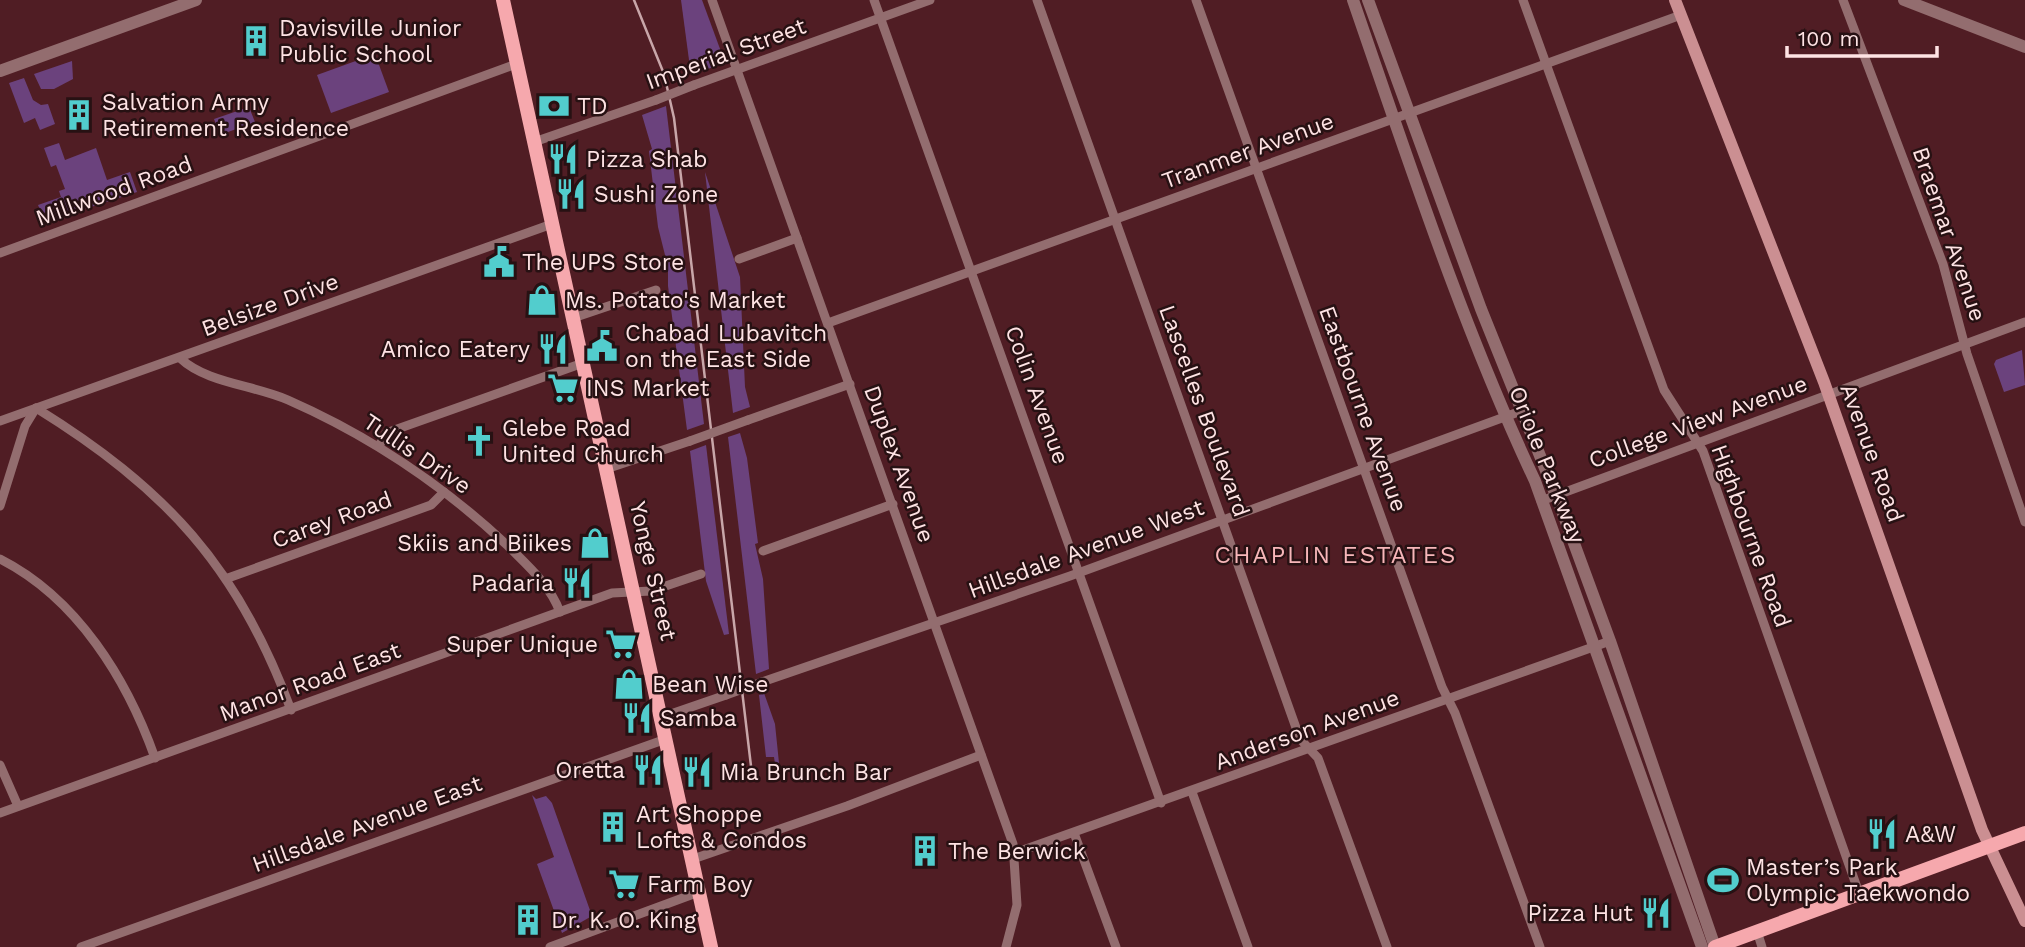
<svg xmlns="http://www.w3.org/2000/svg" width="2025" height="947" viewBox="0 0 2025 947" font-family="'Work Sans',sans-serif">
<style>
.green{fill:#6b427d}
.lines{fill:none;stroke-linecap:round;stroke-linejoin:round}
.minor{stroke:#936d6f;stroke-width:9}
.tertiary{stroke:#936d6f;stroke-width:12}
.secondary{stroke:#cb8f92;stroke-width:12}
.primary{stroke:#f6a8ad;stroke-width:14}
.rail{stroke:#c8a6a9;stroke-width:2.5}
.minor-bridge{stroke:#936d6f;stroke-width:9}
.labels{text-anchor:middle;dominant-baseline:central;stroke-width:5;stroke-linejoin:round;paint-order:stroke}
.poi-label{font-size:23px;fill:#fee3e4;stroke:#271113;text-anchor:start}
.street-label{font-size:23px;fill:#fee3e4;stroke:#271113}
.neighbourhood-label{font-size:24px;letter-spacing:2px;fill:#f7b6b9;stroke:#271113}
</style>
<rect width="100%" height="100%" fill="#501d24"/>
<!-- green -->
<g class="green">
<polygon points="681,0 702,0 723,57 719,65 691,75"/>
<polygon points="375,54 389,92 331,113 317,75"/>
<polygon points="72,61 73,79 54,89 41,89 34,74"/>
<polygon points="24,78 33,100 41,105 48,104 55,124 40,130 35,118 24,123 9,83"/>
<polygon points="666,106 704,424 687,430 668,286 668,267 658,227 649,151 652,149 642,115"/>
<polygon points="249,107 255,122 220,135 214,119"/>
<polygon points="59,143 65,160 96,148 107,180 130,172 137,192 45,222 38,205 61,197 59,191 65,189 56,165 51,167 44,148"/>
<polygon points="705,172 740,277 745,387 750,407 733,413"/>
<polygon points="2022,350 2025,385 2004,392 1994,364 1996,360"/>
<polygon points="740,433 747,458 758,543 755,544 763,579 769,669 756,674 728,437"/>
<polygon points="706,445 729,634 724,635 706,581 690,451"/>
<polygon points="764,693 775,724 779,763 775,764 774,757 766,757 759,695"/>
<polygon points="532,795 536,799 546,796 552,803 592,916 562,933 537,864 554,857"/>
</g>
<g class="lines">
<!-- minor -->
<g class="minor">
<polyline points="712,0 1013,844 1017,905 1006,947"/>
<polyline points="874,0 1161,803"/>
<polyline points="1037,0 1300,739 1318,758 1387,947"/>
<polyline points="1196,0 1442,687 1455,713 1540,947"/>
<polyline points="1523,0 1664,390 1703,451 1859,893"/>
<polyline points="1843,0 1943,264 1967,354 2025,522"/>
<polyline points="694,85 930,0"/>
<polyline points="534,142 656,100"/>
<polyline points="0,253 516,64"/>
<polyline points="739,259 797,238"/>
<polyline points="573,318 656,290"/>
<polyline points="828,323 1681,15"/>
<path d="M180 358C206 383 254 385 288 400 370 436 443 485 508 546 528 566 550 585 560 612"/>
<path d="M36 408C165 488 238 566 291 710"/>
<polyline points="748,420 850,384"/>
<polyline points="0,421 552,224"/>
<polyline points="379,446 386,433 583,363"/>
<polyline points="606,469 690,441"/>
<polyline points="1541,501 2025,322"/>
<polyline points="0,506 25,426 36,408"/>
<polyline points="763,551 893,504"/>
<path d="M0 559C77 598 127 679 155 758"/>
<polyline points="228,578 431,505 444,492"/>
<polyline points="762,682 1070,576 1521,411"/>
<polyline points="662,717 726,695"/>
<polyline points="0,765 18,806"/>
<polyline points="1192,792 1248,947"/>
<polyline points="0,813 612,593 651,591 701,574"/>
<polyline points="1074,833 1116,947"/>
<polyline points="1015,853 1610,641"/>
<polyline points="693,859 847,806 981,755"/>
<polyline points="1757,931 1762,947"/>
<polyline points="81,947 666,739"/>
<polyline points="550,947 699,892"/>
</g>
<!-- tertiary -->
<g class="tertiary">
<path d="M1353 0C1409 162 1462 326 1535 481L1702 947"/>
<polyline points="1368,0 1481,309 1561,508 1610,641 1715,947"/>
<polyline points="1904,0 2025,47"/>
<polyline points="0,71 196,0"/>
</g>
<!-- secondary -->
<polyline class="secondary" points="1675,0 1824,382 1982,830 2025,921"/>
<!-- primary -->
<g class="primary">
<polyline points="503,0 711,947"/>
<polyline points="1715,947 2025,833"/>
</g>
<!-- rail -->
<polyline class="rail" points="634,0 664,74 674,118 751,766"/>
<!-- minor-bridge -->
<g class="minor-bridge">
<polyline points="656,100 694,85"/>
<polyline points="690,441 748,420"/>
<polyline points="726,695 762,682"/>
</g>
</g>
<!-- icons -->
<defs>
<symbol id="building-bare" viewBox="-9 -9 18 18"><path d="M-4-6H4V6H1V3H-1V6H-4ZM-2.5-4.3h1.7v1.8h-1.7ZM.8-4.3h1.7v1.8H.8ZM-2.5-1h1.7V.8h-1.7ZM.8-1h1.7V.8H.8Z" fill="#52cdcd" stroke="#271113" stroke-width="2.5" paint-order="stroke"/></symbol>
<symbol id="bank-bare" viewBox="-9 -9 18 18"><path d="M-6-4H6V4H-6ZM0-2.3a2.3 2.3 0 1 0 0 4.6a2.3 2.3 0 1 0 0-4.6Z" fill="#52cdcd" stroke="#271113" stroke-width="2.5" paint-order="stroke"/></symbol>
<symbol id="restaurant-bare" viewBox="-9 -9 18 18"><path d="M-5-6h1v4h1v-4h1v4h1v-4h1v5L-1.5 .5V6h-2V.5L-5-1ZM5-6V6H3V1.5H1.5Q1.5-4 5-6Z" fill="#52cdcd" stroke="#271113" stroke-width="2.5" paint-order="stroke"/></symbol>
<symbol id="civic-bare" viewBox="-9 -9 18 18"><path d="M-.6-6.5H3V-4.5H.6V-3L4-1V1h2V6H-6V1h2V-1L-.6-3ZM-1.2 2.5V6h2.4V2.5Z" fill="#52cdcd" stroke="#271113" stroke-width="2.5" paint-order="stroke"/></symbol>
<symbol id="shop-bare" viewBox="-9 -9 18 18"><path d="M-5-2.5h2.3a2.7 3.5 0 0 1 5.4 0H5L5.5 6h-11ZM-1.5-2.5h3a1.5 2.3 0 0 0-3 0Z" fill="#52cdcd" stroke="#271113" stroke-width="2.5" paint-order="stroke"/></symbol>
<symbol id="supermarket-bare" viewBox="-9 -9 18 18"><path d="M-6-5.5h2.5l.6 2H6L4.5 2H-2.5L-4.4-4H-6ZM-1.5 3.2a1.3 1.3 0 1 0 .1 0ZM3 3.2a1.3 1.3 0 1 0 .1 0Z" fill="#52cdcd" stroke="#271113" stroke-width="2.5" paint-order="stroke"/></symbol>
<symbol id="church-bare" viewBox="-9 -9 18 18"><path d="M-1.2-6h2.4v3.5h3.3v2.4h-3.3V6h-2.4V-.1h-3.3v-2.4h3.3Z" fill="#52cdcd" stroke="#271113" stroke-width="2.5" paint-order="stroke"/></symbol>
<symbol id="stadium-bare" viewBox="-9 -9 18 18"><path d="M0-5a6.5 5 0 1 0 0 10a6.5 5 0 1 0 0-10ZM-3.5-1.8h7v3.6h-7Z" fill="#52cdcd" stroke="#271113" stroke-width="2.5" paint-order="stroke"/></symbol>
</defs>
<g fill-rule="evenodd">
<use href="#building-bare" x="234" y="19" width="44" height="44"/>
<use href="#bank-bare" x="532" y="84" width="44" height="44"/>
<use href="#building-bare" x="57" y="93" width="44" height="44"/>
<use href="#restaurant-bare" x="541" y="137" width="44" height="44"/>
<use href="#restaurant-bare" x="549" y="172" width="44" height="44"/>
<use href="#civic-bare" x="477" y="240" width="44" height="44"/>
<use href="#shop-bare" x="520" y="278" width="44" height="44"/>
<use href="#civic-bare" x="580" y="324" width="44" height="44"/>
<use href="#restaurant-bare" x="531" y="327" width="44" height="44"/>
<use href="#supermarket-bare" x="541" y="366" width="44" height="44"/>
<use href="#church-bare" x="457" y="419" width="44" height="44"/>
<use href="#shop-bare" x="573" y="521" width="44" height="44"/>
<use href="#restaurant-bare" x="555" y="561" width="44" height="44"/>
<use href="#supermarket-bare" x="599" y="622" width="44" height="44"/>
<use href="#shop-bare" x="607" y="662" width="44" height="44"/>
<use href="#restaurant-bare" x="615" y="696" width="44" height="44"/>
<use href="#restaurant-bare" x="626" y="748" width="44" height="44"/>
<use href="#restaurant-bare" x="675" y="750" width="44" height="44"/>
<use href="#building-bare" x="591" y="805" width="44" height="44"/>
<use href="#restaurant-bare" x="1860" y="812" width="44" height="44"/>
<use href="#building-bare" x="903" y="829" width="44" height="44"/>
<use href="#stadium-bare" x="1701" y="858" width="44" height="44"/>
<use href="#supermarket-bare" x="602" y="862" width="44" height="44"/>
<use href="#restaurant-bare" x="1634" y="891" width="44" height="44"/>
<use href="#building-bare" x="506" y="898" width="44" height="44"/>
</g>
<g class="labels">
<!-- poi labels -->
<g class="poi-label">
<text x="279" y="28">Davisville Junior<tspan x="279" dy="26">Public School</tspan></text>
<text x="102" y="102">Salvation Army<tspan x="102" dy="26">Retirement Residence</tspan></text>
<text x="577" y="106">TD</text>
<text x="586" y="159">Pizza Shab</text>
<text x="594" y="194">Sushi Zone</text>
<text x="522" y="262">The UPS Store</text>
<text x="565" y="300">Ms. Potato's Market</text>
<text x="625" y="333">Chabad Lubavitch<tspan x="625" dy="26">on the East Side</tspan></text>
<text x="530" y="349" text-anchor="end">Amico Eatery</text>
<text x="586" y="388">INS Market</text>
<text x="502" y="428">Glebe Road<tspan x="502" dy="26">United Church</tspan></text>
<text x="572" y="543" text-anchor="end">Skiis and Biikes</text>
<text x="554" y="583" text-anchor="end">Padaria</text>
<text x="598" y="644" text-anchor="end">Super Unique</text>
<text x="652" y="684">Bean Wise</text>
<text x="660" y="718">Samba</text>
<text x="625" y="770" text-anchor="end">Oretta</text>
<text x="720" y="772">Mia Brunch Bar</text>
<text x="636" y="814">Art Shoppe<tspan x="636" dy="26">Lofts &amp; Condos</tspan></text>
<text x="1905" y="834">A&amp;W</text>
<text x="948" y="851">The Berwick</text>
<text x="1746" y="867">Master’s Park<tspan x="1746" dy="26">Olympic Taekwondo</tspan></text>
<text x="647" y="884">Farm Boy</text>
<text x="1633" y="913" text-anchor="end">Pizza Hut</text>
<text x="551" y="920">Dr. K. O. King</text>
</g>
<!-- street labels -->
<g class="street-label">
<text transform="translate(726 54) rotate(-20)">Imperial Street</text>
<text transform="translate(1248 151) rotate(-20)">Tranmer Avenue</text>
<text transform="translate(114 191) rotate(-20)">Millwood Road</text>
<text transform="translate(1949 234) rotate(71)">Braemar Avenue</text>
<text transform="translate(270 305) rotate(-20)">Belsize Drive</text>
<text transform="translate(1037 395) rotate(70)">Colin Avenue</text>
<text transform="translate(1363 409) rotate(70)">Eastbourne Avenue</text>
<text transform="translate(1204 411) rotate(70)">Lascelles Boulevard</text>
<text transform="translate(1698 422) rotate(-20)">College View Avenue</text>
<text transform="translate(1872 453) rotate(70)">Avenue Road</text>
<text transform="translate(417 454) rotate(34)">Tullis Drive</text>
<text transform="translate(899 464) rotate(70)">Duplex Avenue</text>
<text transform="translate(1547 465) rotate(68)">Oriole Parkway</text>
<text transform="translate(332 520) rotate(-20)">Carey Road</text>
<text transform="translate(1751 536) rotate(70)">Highbourne Road</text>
<text transform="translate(1086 549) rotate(-20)">Hillsdale Avenue West</text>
<text transform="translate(653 571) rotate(77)">Yonge Street</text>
<text transform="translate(310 682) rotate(-20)">Manor Road East</text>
<text transform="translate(1307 730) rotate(-20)">Anderson Avenue</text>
<text transform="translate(367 824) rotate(-20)">Hillsdale Avenue East</text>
</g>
<!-- neighbourhood labels -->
<g class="neighbourhood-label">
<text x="1336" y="555">CHAPLIN ESTATES</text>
</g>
</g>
<!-- scale -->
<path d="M1787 46v10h150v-10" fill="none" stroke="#fee3e4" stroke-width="3.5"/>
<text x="1798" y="46" font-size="21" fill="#fee3e4" stroke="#271113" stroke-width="5" paint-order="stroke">100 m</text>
</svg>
